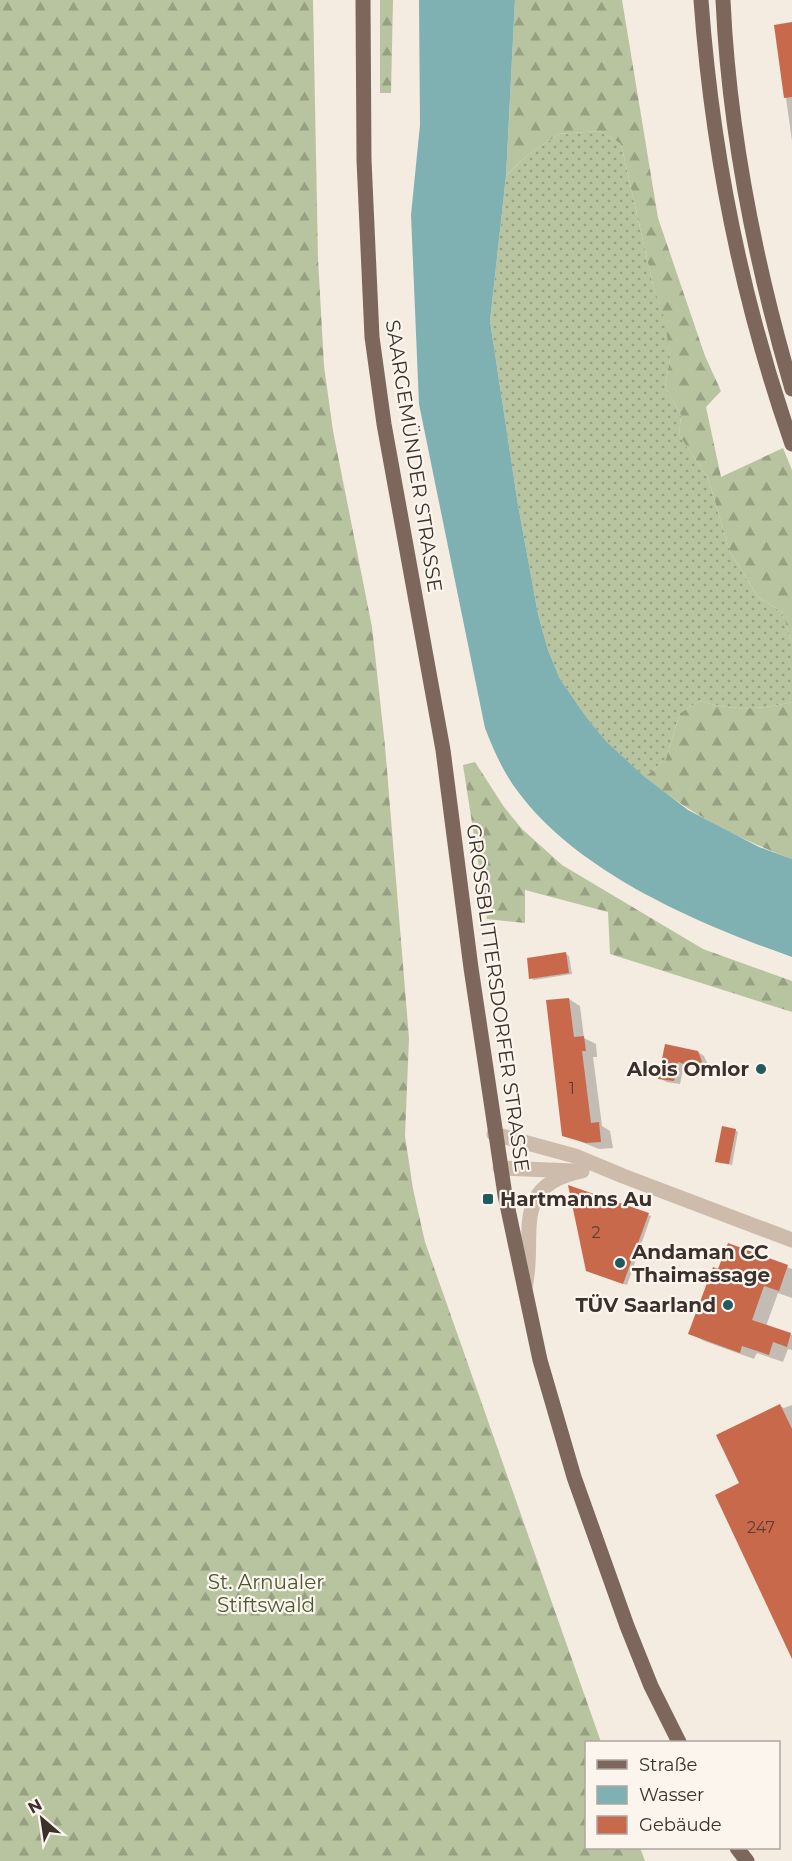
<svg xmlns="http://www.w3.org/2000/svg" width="792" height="1861" viewBox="0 0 792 1861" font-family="Montserrat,sans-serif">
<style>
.grass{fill:url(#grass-dots)}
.forest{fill:url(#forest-firs)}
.water{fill:#7fb0b2}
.shadow{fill:#0003}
.building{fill:#c8694b}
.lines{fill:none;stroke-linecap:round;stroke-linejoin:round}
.street{stroke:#cdbbac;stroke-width:15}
.primary{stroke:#7d675c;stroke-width:15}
.poi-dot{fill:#1f5a5e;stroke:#fbf5ee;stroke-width:2}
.labels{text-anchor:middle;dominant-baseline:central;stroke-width:4.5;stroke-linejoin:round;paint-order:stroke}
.number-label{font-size:16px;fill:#5e3e33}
.street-label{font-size:20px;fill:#3b302b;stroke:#fbf5ee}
.poi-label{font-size:20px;font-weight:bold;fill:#3b302b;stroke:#fbf5ee;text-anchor:end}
.park-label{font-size:20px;fill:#4a5a2e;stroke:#fbf5ee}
</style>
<defs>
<pattern id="grass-dots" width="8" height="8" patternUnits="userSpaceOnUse" patternTransform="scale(1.5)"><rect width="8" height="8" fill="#b8c4a0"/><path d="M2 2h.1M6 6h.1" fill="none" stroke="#97a083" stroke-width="1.8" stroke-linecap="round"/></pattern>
<pattern id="forest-firs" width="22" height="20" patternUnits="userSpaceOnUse" patternTransform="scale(1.5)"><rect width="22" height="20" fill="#b8c4a0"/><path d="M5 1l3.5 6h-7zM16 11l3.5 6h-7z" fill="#97a083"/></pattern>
</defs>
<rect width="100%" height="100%" fill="#f4ebe1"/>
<!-- grass -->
<path class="grass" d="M599 131 621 144 653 285 666 321 670 358 665 387 681 415 679 435 708 478 730 552 758 597 782 612 792 643V702C761 710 731 711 700 701L680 713 666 759 645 777 606 741 587 718 560 679 548 650 538 614 518 505 490 321 506 176 525 157 559 134Z"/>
<!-- forest -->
<g class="forest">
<polygon points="0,0 313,0 318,259 324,366 333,431 372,627 385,746 409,1038 405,1136 413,1189 425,1242 601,1742 586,1742 586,1848 640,1848 645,1861 0,1861"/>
<polygon points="380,0 393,0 391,93 380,93"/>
<polygon points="515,0 622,0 658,218 705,356 721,391 706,407 721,477 783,448 792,470 792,643 782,612 758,597 730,552 708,478 679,435 681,415 665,387 670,358 665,321 653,285 621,144 599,131 559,134 525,157 506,176"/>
<path d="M700 701C731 711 761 710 792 702V859C739 839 689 814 645 777L666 759 680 713Z"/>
<polygon points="475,762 504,807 522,829 562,865 703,949 792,981 792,1012 610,954 608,912 525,890 525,923 487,919 463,765"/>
</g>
<!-- water -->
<path class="water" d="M419 0H515L506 176 490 321 518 505 538 614 548 650 560 679 587 718 606 741 645 777 688 810 759 847 792 859V957C699 924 580 874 519 793 504 774 494 751 485 728L419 404 411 215 420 125Z"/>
<!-- shadow -->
<g class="shadow">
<polygon points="792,24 792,141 776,26"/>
<polygon points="566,954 569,956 572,974 534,980 531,978"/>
<polygon points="569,999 580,1006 584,1038 596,1044 597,1057 593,1057 602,1126 610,1131 613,1148 599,1149 564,1135"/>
<polygon points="666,1046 698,1052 704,1056 708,1065 702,1070 684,1065 680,1084 666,1082 660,1078"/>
<polygon points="735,1130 738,1132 732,1165 720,1163 717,1161"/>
<polygon points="648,1215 651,1216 627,1285 592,1273"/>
<polygon points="729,1245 792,1269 792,1298 778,1293 766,1326 792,1335 792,1350 788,1349 783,1362 757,1353 754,1359 704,1341 690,1333"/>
<polygon points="792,1405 792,1655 741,1484 780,1406 784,1408"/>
</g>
<!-- building -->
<g class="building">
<polygon points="792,22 792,97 784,98 774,25"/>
<polygon points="566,952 569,973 529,979 527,958"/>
<polygon points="569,998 574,1037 584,1036 586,1051 582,1051 591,1123 599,1122 601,1142 586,1143 562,1136 546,1000"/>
<polygon points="665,1044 698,1051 702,1062 695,1068 678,1062 674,1081 658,1079"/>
<polygon points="722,1126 736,1129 729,1164 715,1162"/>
<polygon points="568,1185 649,1213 623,1284 586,1271"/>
<polygon points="728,1243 788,1265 779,1291 764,1286 752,1320 791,1333 787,1347 773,1342 769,1355 742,1346 740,1353 688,1334 713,1267 718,1269"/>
<polygon points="780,1404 792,1429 792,1659 715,1495 739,1483 716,1435"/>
</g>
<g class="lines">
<!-- street -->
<g class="street">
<polyline points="494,1134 575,1156 623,1176 792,1240"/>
<polyline points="500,1168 573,1171"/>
<path d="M525 1287C537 1236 508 1186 582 1171"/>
</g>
<!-- primary -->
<g class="primary">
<polyline points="363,0 364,160 372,337 384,424 443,750 471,968 505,1195 540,1360 574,1477 627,1626 651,1686 679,1742"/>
<path d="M701 0C712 151 742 301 792 444"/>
<path d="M723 0C729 133 755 262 792 389"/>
<polyline points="737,1848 747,1861"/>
</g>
</g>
<!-- markers -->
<g class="poi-dot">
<circle cx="761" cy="1069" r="6"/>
<rect x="482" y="1193" width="12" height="12" rx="3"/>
<circle cx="620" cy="1263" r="6"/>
<circle cx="728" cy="1305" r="6"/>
</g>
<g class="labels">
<!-- number labels -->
<g class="number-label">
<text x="572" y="1088">1</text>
<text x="596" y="1232">2</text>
<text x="761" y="1527">247</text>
</g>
<!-- street labels -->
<g class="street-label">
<text transform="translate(414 456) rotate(81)">SAARGEMÜNDER STRASSE</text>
<text transform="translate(498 998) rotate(82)">GROSSBLITTERSDORFER STRASSE</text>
</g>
<!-- poi labels -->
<g class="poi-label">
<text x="749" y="1069">Alois Omlor</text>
<text x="500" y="1199" text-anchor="start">Hartmanns Au</text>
<text x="632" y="1252" text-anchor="start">Andaman CC<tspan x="632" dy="23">Thaimassage</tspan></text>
<text x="716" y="1305">TÜV Saarland</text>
</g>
<!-- park labels -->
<g class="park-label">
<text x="266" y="1582">St. Arnualer<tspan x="266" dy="23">Stiftswald</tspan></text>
</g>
</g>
<!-- legend -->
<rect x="585" y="1741" width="195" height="108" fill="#fbf5ee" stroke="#aea6a0" stroke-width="1.5"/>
<rect x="597" y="1760" width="30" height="9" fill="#7d675c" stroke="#aea6a0" stroke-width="1.5"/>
<text x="639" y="1771" font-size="18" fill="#3b302b">Straße</text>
<rect x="597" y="1786" width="30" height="18" fill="#7fb0b2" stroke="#aea6a0" stroke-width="1.5"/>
<text x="639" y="1801" font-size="18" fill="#3b302b">Wasser</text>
<rect x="597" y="1816" width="30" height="18" fill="#c8694b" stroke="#aea6a0" stroke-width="1.5"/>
<text x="639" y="1831" font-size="18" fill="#3b302b">Gebäude</text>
<!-- north arrow -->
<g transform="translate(42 1819) rotate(331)" stroke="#fbf5ee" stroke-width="4.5" paint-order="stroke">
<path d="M0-4.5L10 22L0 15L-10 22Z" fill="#3b302b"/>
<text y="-9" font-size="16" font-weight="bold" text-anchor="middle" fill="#3b302b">N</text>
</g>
</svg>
